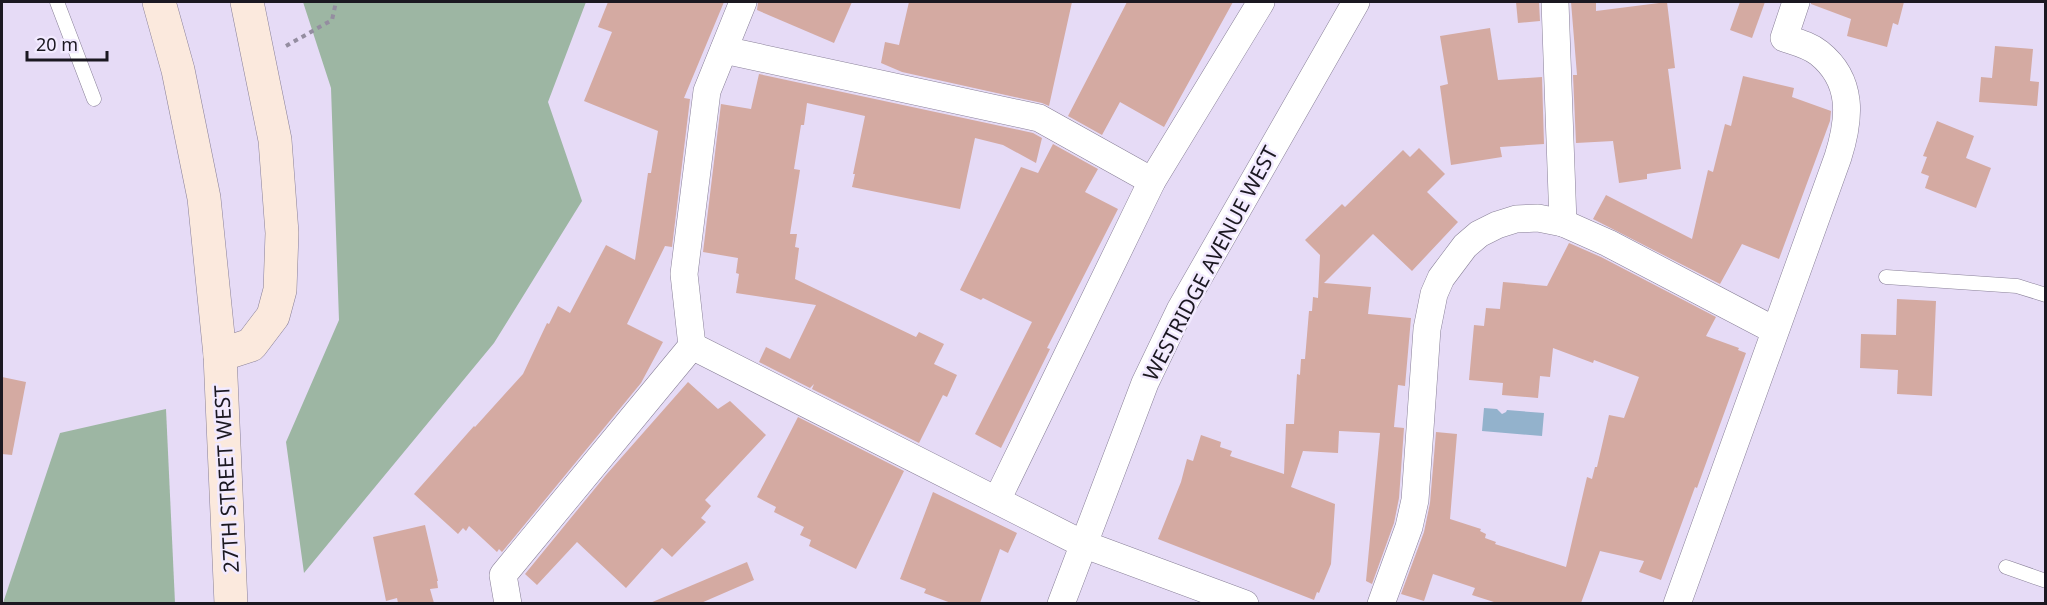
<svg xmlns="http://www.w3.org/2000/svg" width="2047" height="605" viewBox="0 0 2047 605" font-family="'Noto Sans',sans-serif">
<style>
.green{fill:#9db6a3}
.water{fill:#93b2cc}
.building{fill:#d4aaa2}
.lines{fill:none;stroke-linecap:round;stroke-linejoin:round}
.lane-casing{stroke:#898098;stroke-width:15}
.street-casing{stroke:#898098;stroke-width:28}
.secondary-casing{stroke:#898098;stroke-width:34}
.path{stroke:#948da0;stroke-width:4;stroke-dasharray:4.5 4.5;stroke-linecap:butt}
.lane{stroke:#fff;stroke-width:14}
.street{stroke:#fff;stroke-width:27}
.secondary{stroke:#fbe9dd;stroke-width:33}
.labels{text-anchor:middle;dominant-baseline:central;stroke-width:5;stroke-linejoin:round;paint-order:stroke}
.street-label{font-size:21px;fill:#1b1821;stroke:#f2eaff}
</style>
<rect width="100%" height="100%" fill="#e6dbf6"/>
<!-- green -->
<g class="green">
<polygon points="303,2 586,2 548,102 582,201 494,343 304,573 286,442 339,320 331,88"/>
<polygon points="166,409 175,603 3,603 60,433"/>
</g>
<!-- water -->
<polygon class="water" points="1484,408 1497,409 1502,414 1506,412 1507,410 1544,413 1542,436 1482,431"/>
<!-- building -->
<g class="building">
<polygon points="608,2 724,2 684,98 690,99 672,247 665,246 627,324 663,342 641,383 502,552 499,549 497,552 469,526 466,531 463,528 458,534 414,494 474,426 475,427 523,374 547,323 549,324 558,306 570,313 606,245 635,260 648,173 651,173 658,131 584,101 612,32 598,27"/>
<polygon points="758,2 852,2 834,43 757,10"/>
<polygon points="909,2 1072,2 1049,106 1042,103 902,72 881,63 885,42 899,45"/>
<polygon points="1127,2 1233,2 1164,127 1120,102 1102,135 1068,116"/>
<polygon points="1516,2 1539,2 1540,21 1518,23"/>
<polygon points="1571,2 1596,2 1596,11 1667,2 1675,68 1668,69 1681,169 1647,174 1647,179 1619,183 1613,141 1576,143 1573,75 1577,75"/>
<polygon points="1740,2 1765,2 1752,38 1730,30"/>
<polygon points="1811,2 1904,2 1898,25 1893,23 1887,47 1847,36 1851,19 1811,4"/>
<polygon points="1490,28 1498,80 1542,77 1544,144 1500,147 1502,157 1451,165 1440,86 1448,84 1440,36"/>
<polygon points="1995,46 2033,49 2030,81 2039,82 2037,106 1979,102 1981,77 1992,78"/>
<polygon points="759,74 1033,133 1042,138 1036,163 1003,145 975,138 960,209 852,187 855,174 853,174 865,116 807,103 804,125 801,125 794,169 800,170 790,234 797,234 795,247 799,248 795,279 916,337 919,332 944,344 934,364 957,375 947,397 943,395 919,443 812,389 814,384 810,388 759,362 766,347 790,359 816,305 736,293 739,274 736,273 738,258 703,252 721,104 751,109"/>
<polygon points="1743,76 1794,88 1792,97 1831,111 1830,121 1779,259 1742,244 1720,284 1593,219 1606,195 1692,239 1708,170 1713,172 1725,124 1731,126"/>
<polygon points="1937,121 1974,136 1966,158 1991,168 1976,208 1925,188 1929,176 1921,173 1927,157 1923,156"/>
<polygon points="1053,144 1098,169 1085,192 1118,209 1047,348 1050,349 1001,448 975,434 1032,322 983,298 981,300 960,290 1021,167 1038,173"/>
<polygon points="1419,148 1445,174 1427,192 1458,222 1412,271 1373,234 1324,283 1371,287 1368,314 1411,318 1405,386 1398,385 1394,427 1404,428 1399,498 1394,523 1372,584 1366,581 1380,433 1339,431 1338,453 1303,451 1291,487 1335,504 1331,564 1319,593 1317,592 1314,600 1158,539 1181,482 1187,459 1193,461 1201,435 1221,442 1220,447 1232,451 1230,456 1284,474 1286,424 1294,424 1297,374 1300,375 1301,359 1305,359 1309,311 1312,311 1313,297 1318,298 1320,255 1305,240 1342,204 1345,207 1403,150 1410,157"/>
<polygon points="1569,243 1601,257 1716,317 1706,336 1739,348 1738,350 1746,353 1697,488 1695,487 1661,580 1639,572 1644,561 1600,551 1581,603 1497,603 1472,595 1475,588 1433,574 1424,601 1401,594 1424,532 1430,503 1436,432 1457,434 1450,519 1481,529 1480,531 1486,534 1485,538 1496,542 1495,544 1566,567 1587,477 1592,479 1595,467 1597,467 1609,415 1624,418 1639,377 1594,360 1593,363 1553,348 1550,377 1540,376 1538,398 1502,395 1503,383 1469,380 1474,325 1484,326 1486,308 1500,309 1503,282 1547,286"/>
<polygon points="1897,299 1936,301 1932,396 1897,394 1898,370 1860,368 1861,334 1896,335"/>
<polygon points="2,377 26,382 12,455 2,454"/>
<polygon points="688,382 718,409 730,401 766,435 705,500 711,506 701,518 706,522 672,557 662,548 626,588 577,542 537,585 525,574 606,475"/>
<polygon points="798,417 904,471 856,569 809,546 811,540 800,535 804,527 774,512 776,507 757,497"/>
<polygon points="933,492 1017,533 1008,553 1000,549 980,603 951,603 924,593 926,589 900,579"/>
<polygon points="425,525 438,581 437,581 438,588 430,589 434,603 398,603 397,598 386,601 373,537"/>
<polygon points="747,562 754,580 701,603 650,603"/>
</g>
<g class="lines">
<defs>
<g id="lane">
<polyline points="57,2 94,99"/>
<polyline points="1886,277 2017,286 2046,295"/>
<polyline points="2006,567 2046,581"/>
</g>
<g id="street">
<polyline points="1555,2 1563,223"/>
<polyline points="724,50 1039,118 1152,181"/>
<polyline points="692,346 1083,544 1245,604"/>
<polyline points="997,500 1152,181 1261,2"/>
<polyline points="508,604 503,575 692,346 684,274 707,91 743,2"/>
<polyline points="1061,604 1145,383 1180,310 1356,2"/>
<polyline points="1381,604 1409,527 1415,500 1427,329 1434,294 1441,278 1465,246 1479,234 1497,225 1516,219 1538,218 1563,223 1608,243 1774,330"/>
<path d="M1677 604 1838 157C1850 119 1854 81 1819 53 1809 45 1796 42 1784 38L1796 2"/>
</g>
<g id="secondary">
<polyline points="159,2 178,70 204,198 220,355 231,604"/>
<polyline points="220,355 251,345 273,316 280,290 282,233 275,140 247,2"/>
</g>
</defs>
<!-- lane casing -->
<use href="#lane" class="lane-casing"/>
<!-- street casing -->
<use href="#street" class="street-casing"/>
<!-- secondary casing -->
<use href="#secondary" class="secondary-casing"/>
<!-- path -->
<polyline class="path" points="286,46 332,20 336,2"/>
<!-- lane -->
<use href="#lane" class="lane"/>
<!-- street -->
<use href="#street" class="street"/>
<!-- secondary -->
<use href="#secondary" class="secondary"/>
</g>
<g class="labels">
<!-- street labels -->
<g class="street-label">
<text transform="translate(1210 263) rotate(-62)">WESTRIDGE AVENUE WEST</text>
<text transform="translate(226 479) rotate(-93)">27TH STREET WEST</text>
</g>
</g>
<!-- border -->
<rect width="2047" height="605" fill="none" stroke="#1b1821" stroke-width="6"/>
<!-- scale -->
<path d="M27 51v9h80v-9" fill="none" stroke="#1b1821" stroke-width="3"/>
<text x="36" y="51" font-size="18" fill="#1b1821" stroke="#f2eaff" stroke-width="4.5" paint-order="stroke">20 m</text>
</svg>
